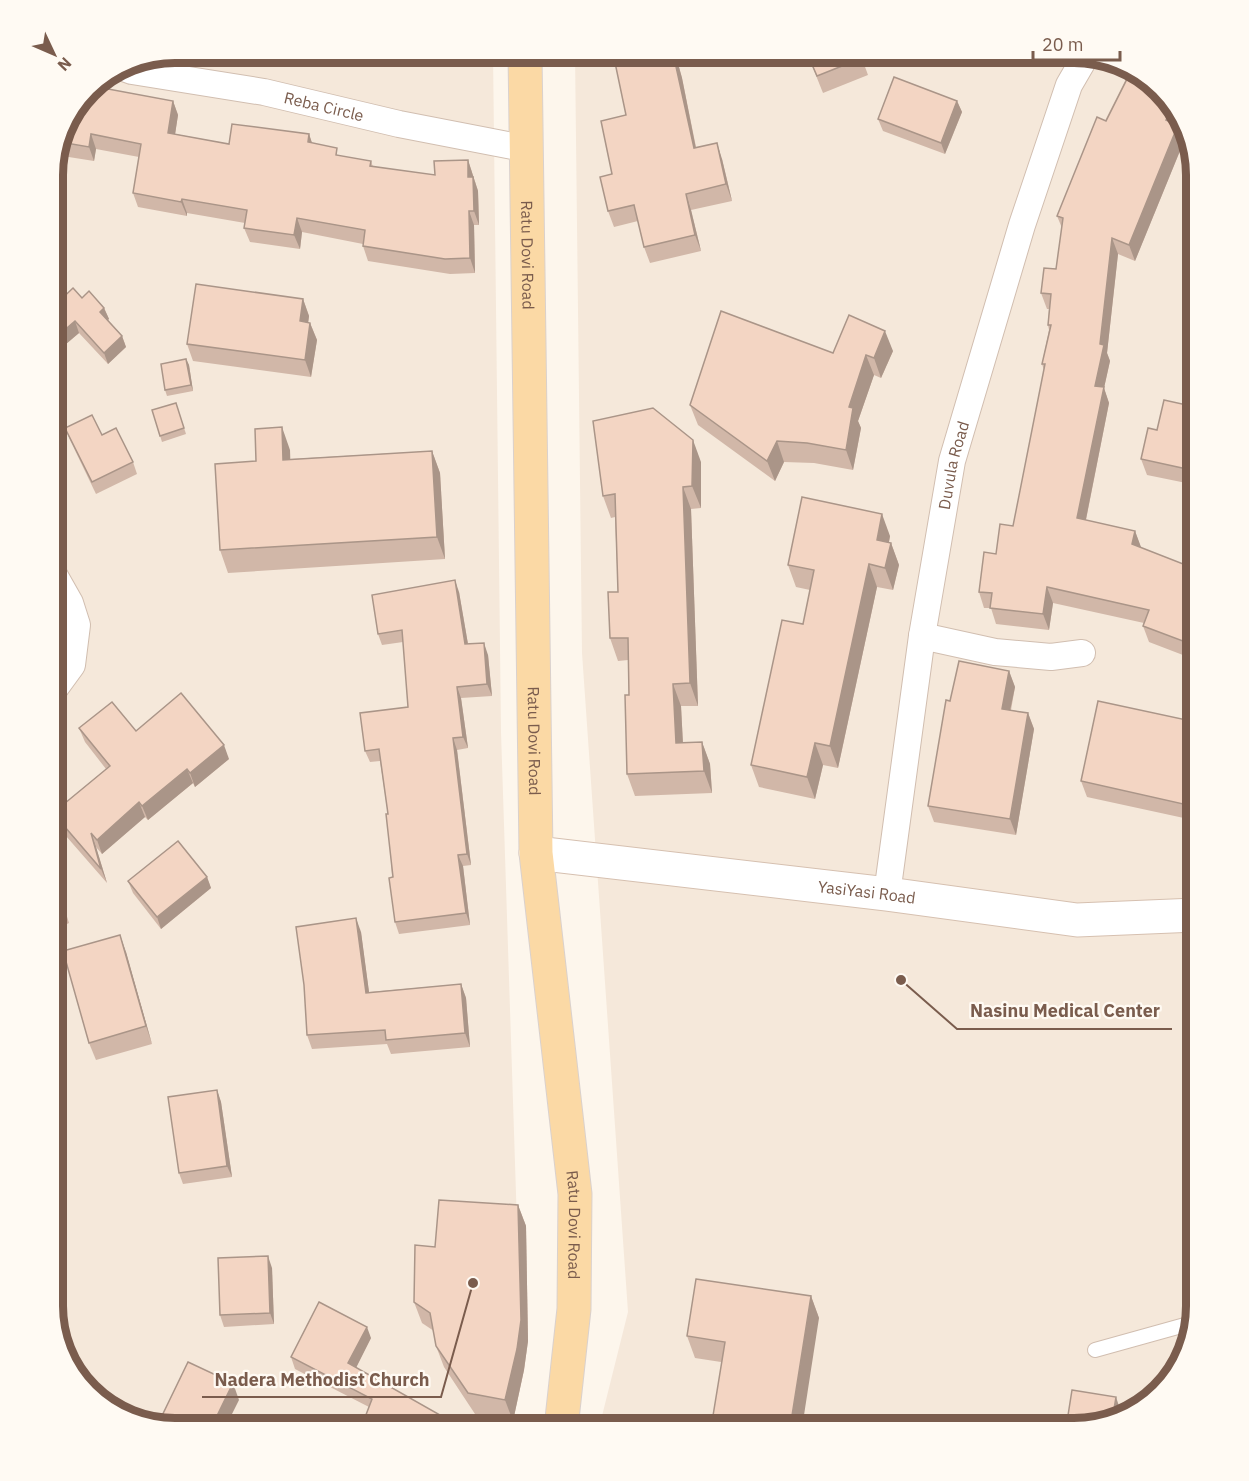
<svg xmlns="http://www.w3.org/2000/svg" width="1249" height="1481" viewBox="0 0 1249 1481" font-family="'IBM Plex Sans',sans-serif">
<style>
.residential{fill:#f5e8da}
.lines{fill:none;stroke-linecap:round;stroke-linejoin:round}
.service-casing{stroke:#d1beb0;stroke-width:16}
.minor-casing{stroke:#d1beb0;stroke-width:28}
.secondary-casing{stroke:#d6c0b0;stroke-width:35}
.primary-casing{stroke:#dad1cd;stroke-width:35}
.service{stroke:#fff;stroke-width:14}
.minor{stroke:#fff;stroke-width:26}
.secondary{stroke:#fff;stroke-width:33}
.primary{stroke:#fbd9a5;stroke-width:33}
.wall{fill:#d1b7a8}
.shaded-wall{fill:#aa9588}
.building{fill:#f3d5c3;stroke:#aa9588;stroke-width:1.5}
.labels{text-anchor:middle;dominant-baseline:central;stroke-width:4.5;stroke-linejoin:round;paint-order:stroke}
.street-label{font-size:16px;fill:#7a5c4d;stroke:#fffaf3}
.rim{fill:none;stroke:#7a5c4d;stroke-width:8}
.leader{fill:none;stroke:#7a5c4d;stroke-width:2}
.callout-dot{fill:#7a5c4d;stroke:#fffaf3;stroke-width:2}
.callout-label{font-size:18px;text-anchor:middle;font-weight:bold;fill:#7a5c4d;stroke:#fffaf3;stroke-width:4.5;stroke-linejoin:round;paint-order:stroke}
</style>
<rect width="100%" height="100%" fill="#fdf6ec"/>
<!-- residential -->
<g class="residential">
<polygon points="175,53 493,53 501,732 520,1317 489,1428 175,1428 121,1416 78,1380 53,1306 53,167 65,121 94,83 129,62"/>
<polygon points="575,53 1081,53 1135,69 1171,101 1196,175 1196,1306 1184,1360 1148,1403 1074,1428 599,1428 628,1312 582,653"/>
</g>
<g class="lines">
<defs>
<polyline id="service" points="1095,1350 1192,1323"/>
<g id="minor">
<path id="s1" d="M121 67 132 71 264 92 399 124 528 149"/>
<polyline points="922,636 995,652 1051,657 1082,653"/>
<polyline points="53,691 72,665 77,625 70,603 53,573"/>
<path id="s2" d="M887 894 922 636 952 461 1022 225 1069 85 1087 54"/>
</g>
<g id="secondary">
<path id="s3" d="M536 853 887 894 1077 920 1196 915"/>
</g>
<g id="primary">
<path id="s4" d="M525 53 536 853 575 1194 574 1309 561 1428"/>
</g>
</defs>
<!-- service casing -->
<use href="#service" class="service-casing"/>
<!-- minor casing -->
<use href="#minor" class="minor-casing"/>
<!-- secondary casing -->
<use href="#secondary" class="secondary-casing"/>
<!-- primary casing -->
<use href="#primary" class="primary-casing"/>
<!-- service -->
<use href="#service" class="service"/>
<!-- minor -->
<use href="#minor" class="minor"/>
<!-- secondary -->
<use href="#secondary" class="secondary"/>
<!-- primary -->
<use href="#primary" class="primary"/>
</g>
<!-- wall -->
<g class="wall">
<polygon points="613,53 675,53 682,78 696,147 722,159 732,201 691,210 701,251 650,263 644,247 638,221 614,227 608,211 612,174 626,115"/>
<polygon points="807,53 860,53 868,75 823,93"/>
<polygon points="942,53 974,53 970,63"/>
<polygon points="1119,64 1135,69 1171,101 1179,122 1177,125 1184,141 1135,261 1118,254 1107,353 1110,361 1104,388 1109,403 1086,520 1135,531 1141,548 1196,569 1196,660 1149,642 1143,626 1144,623 1053,603 1049,630 996,624 991,608 984,608 979,592 996,554 1013,526 1044,370 1042,364 1049,330 1048,325 1049,309 1047,309 1041,293 1056,269 1062,228 1057,216 1126,79 1124,78"/>
<polygon points="173,101 178,115 175,134 229,144 309,134 312,143 340,156 371,161 373,167 435,175 468,160 478,191 479,225 474,225 475,273 450,274 368,261 363,246 363,244 302,232 300,249 250,242 244,228 245,223 187,213 187,216 138,207 133,193 139,157 96,149 94,161 56,155 65,121"/>
<polygon points="957,101 962,112 945,154 883,131 878,119"/>
<polygon points="82,298 104,308 109,319 108,320 122,336 126,347 108,364 79,333 53,355"/>
<polygon points="303,299 309,316 308,323 310,323 317,340 311,377 193,361 187,344"/>
<polygon points="893,351 881,378 874,375 858,421 861,428 853,470 814,463 784,462 775,481 698,425 690,405 833,353"/>
<polygon points="186,359 189,365 193,391 167,396 165,390"/>
<polygon points="176,403 186,434 162,442 152,410"/>
<polygon points="1196,407 1196,526 1194,525 1188,509 1196,485 1147,475 1141,459 1157,430"/>
<polygon points="65,428 102,435 133,462 137,474 96,494 70,440"/>
<polygon points="290,450 290,459 432,451 440,473 445,559 228,573 220,550 256,461"/>
<polygon points="701,462 701,508 691,509 698,706 681,706 683,743 702,742 710,764 712,793 635,796 627,774 629,695 628,660 618,661 610,638 618,592 615,517 611,518 603,496"/>
<polygon points="890,536 889,542 891,543 899,565 893,590 877,587 838,768 823,765 815,799 759,787 751,765 803,624 810,590 796,587 788,565"/>
<polygon points="459,592 468,644 488,655 492,696 461,698 468,748 457,750 471,865 463,866 470,925 399,934 395,922 388,814 380,761 370,762 365,751 408,707 403,642 382,645 378,634"/>
<polygon points="1009,671 1015,687 1011,710 1028,713 1034,729 1016,835 934,822 928,806 950,701"/>
<polygon points="1196,722 1196,823 1194,823 1193,820 1087,797 1081,781"/>
<polygon points="79,728 136,731 229,759 195,787 193,783 148,820 145,817 102,854 96,847 107,883 59,828 53,813 106,769 85,742"/>
<polygon points="207,877 211,888 161,929 133,893 128,881"/>
<polygon points="53,884 64,907 69,923 53,931"/>
<polygon points="361,932 369,992 461,984 466,998 470,1047 391,1054 387,1044 312,1049 307,1035"/>
<polygon points="126,952 152,1044 96,1060 89,1043"/>
<polygon points="53,1044 57,1044 62,1058 66,1121 53,1122"/>
<polygon points="217,1090 221,1102 232,1177 183,1184 179,1173"/>
<polygon points="518,1205 526,1226 528,1341 524,1370 513,1421 475,1414 444,1367 436,1346 434,1331 422,1323 414,1302 435,1247"/>
<polygon points="272,1268 274,1324 224,1327 220,1315"/>
<polygon points="811,1296 819,1318 721,1362 695,1358 687,1336"/>
<polygon points="371,1338 356,1367 444,1426 443,1428 367,1428 364,1420 369,1407 295,1369 291,1357"/>
</g>
<!-- shaded-wall -->
<g class="shaded-wall">
<polygon points="673,53 675,53 682,78 699,164 694,148"/>
<polygon points="966,53 974,53 970,63"/>
<polygon points="173,101 178,115 173,148 168,133"/>
<polygon points="957,101 962,112 945,154 941,143"/>
<polygon points="1173,105 1179,122 1171,136 1166,120"/>
<polygon points="1178,125 1184,141 1135,261 1129,245"/>
<polygon points="91,134 96,149 94,161 89,147"/>
<polygon points="309,134 314,149 308,142"/>
<polygon points="717,143 722,159 732,201 726,184"/>
<polygon points="468,160 478,191 479,225 474,211 468,177"/>
<polygon points="686,194 691,210 701,251 695,235"/>
<polygon points="182,199 187,213 187,216 181,202"/>
<polygon points="469,211 474,225 475,273 470,258"/>
<polygon points="297,218 302,232 300,249 294,235"/>
<polygon points="1112,238 1118,254 1107,353 1110,361 1104,388 1109,403 1083,534 1077,518 1100,344"/>
<polygon points="303,299 309,316 306,339 300,321"/>
<polygon points="104,308 109,319 104,323 100,312"/>
<polygon points="75,321 79,333 53,355 53,340"/>
<polygon points="310,323 317,340 311,377 305,360"/>
<polygon points="885,331 893,351 881,378 874,358"/>
<polygon points="122,336 126,347 108,364 104,353"/>
<polygon points="866,355 874,375 858,421 861,428 853,470 846,450 849,407"/>
<polygon points="186,359 189,365 193,391 191,385"/>
<polygon points="282,427 290,450 291,482 283,460"/>
<polygon points="693,440 701,462 701,508 692,486"/>
<polygon points="777,441 784,462 775,481 767,461"/>
<polygon points="432,451 440,473 445,559 437,537"/>
<polygon points="683,487 691,509 698,706 690,683"/>
<polygon points="882,514 890,536 885,562 877,540"/>
<polygon points="1135,531 1141,547 1138,561 1132,544"/>
<polygon points="891,543 899,565 893,590 885,568"/>
<polygon points="869,564 877,587 838,768 830,746"/>
<polygon points="455,580 459,592 470,656 465,644"/>
<polygon points="1047,587 1053,603 1049,630 1043,614"/>
<polygon points="484,643 488,655 492,696 487,684"/>
<polygon points="1009,671 1015,687 1007,725 1002,709"/>
<polygon points="673,684 681,706 684,765 676,743"/>
<polygon points="457,687 461,698 468,748 463,737"/>
<polygon points="1028,713 1034,729 1016,835 1010,819"/>
<polygon points="453,738 457,750 471,865 467,854"/>
<polygon points="702,742 710,764 712,793 704,771"/>
<polygon points="815,743 823,765 815,799 807,777"/>
<polygon points="224,745 229,759 195,787 190,773"/>
<polygon points="187,769 193,783 148,820 142,806"/>
<polygon points="139,802 145,817 102,854 97,840"/>
<polygon points="91,833 96,847 107,883 101,869"/>
<polygon points="458,855 463,866 470,925 466,913"/>
<polygon points="207,877 211,888 161,929 157,917"/>
<polygon points="356,918 361,932 371,1007 366,993"/>
<polygon points="120,935 126,952 152,1044 146,1026"/>
<polygon points="461,984 466,998 470,1047 465,1033"/>
<polygon points="57,1044 62,1058 66,1121 61,1107"/>
<polygon points="217,1090 221,1102 232,1177 227,1166"/>
<polygon points="518,1205 526,1226 528,1341 524,1370 513,1421 505,1400"/>
<polygon points="268,1256 272,1268 274,1324 270,1313"/>
<polygon points="811,1296 819,1318 802,1428 790,1428"/>
<polygon points="367,1327 371,1338 353,1374 348,1363"/>
<polygon points="233,1383 239,1400 225,1428 211,1428"/>
<polygon points="1116,1397 1121,1412 1113,1415"/>
<polygon points="440,1415 444,1426 443,1428 432,1428"/>
</g>
<!-- building -->
<g class="building">
<polygon points="613,53 673,53 694,148 717,143 726,184 686,194 695,235 644,247 634,205 608,211 600,177 612,174 601,121 626,115"/>
<polygon points="807,53 860,53 862,58 817,76"/>
<polygon points="1128,67 1135,69 1171,101 1173,105 1166,120 1178,125 1129,245 1112,238 1100,344 1104,345 1095,386 1104,387 1077,518 1135,531 1132,544 1196,569 1196,646 1143,626 1149,610 1047,587 1043,614 990,608 992,593 979,592 984,552 996,554 1000,524 1013,526 1045,364 1042,364 1051,325 1048,325 1051,294 1041,293 1044,268 1056,269 1063,218 1057,216 1097,117 1106,121 1132,69"/>
<polygon points="894,77 957,101 941,143 878,119"/>
<polygon points="92,86 173,101 168,133 229,144 232,124 309,134 308,142 337,148 336,155 371,161 370,166 435,175 434,161 468,160 468,177 473,177 474,211 469,211 470,258 445,259 363,246 365,230 297,218 294,235 244,228 247,210 182,199 181,202 133,193 141,144 91,134 89,147 60,142 65,121"/>
<polygon points="196,284 303,299 300,321 310,323 305,360 187,344"/>
<polygon points="73,288 82,298 89,291 104,308 100,312 122,336 104,353 75,321 53,340 53,307"/>
<polygon points="721,311 833,353 849,315 885,331 874,358 866,355 849,407 853,408 846,450 807,443 777,441 767,461 690,405"/>
<polygon points="186,359 191,385 165,390 161,364"/>
<polygon points="1164,400 1196,407 1196,471 1141,459 1148,428 1157,430"/>
<polygon points="176,403 184,428 160,436 152,410"/>
<polygon points="653,408 693,440 692,486 683,487 690,683 673,684 676,743 702,742 704,771 627,774 625,695 629,695 628,638 610,638 608,592 618,592 615,494 603,496 593,421"/>
<polygon points="92,415 102,435 116,428 133,462 92,482 65,428"/>
<polygon points="282,427 283,460 432,451 437,537 220,550 215,464 256,461 255,429"/>
<polygon points="1196,483 1196,512 1188,509"/>
<polygon points="802,497 882,514 877,540 891,543 885,568 869,564 830,746 815,743 807,777 751,765 782,620 803,624 814,570 788,565"/>
<polygon points="455,580 465,644 484,643 487,684 457,687 463,737 453,738 467,854 458,855 466,913 395,922 389,878 393,877 386,814 388,814 379,749 365,751 360,713 408,707 402,630 378,634 372,595"/>
<polygon points="959,661 1009,671 1002,709 1028,713 1010,819 928,806 946,700 950,701"/>
<polygon points="181,693 224,745 190,773 187,769 142,806 139,802 97,840 91,833 101,869 53,813 110,766 79,728 112,702 136,731"/>
<polygon points="1098,701 1196,722 1196,807 1188,807 1188,805 1081,781"/>
<polygon points="178,841 207,877 157,917 128,881"/>
<polygon points="53,884 64,907 53,912"/>
<polygon points="356,918 366,993 461,984 465,1033 386,1040 385,1030 307,1035 304,985 296,927"/>
<polygon points="120,935 146,1026 89,1043 63,951"/>
<polygon points="53,1044 57,1044 61,1107 53,1108"/>
<polygon points="217,1090 227,1166 179,1173 168,1097"/>
<polygon points="439,1200 518,1205 521,1320 517,1349 505,1400 468,1393 436,1346 430,1313 414,1302 415,1245 435,1247"/>
<polygon points="268,1256 270,1313 220,1315 218,1258"/>
<polygon points="696,1279 811,1296 790,1428 711,1428 725,1342 687,1336"/>
<polygon points="319,1302 367,1327 348,1363 440,1415 432,1428 374,1428 364,1420 372,1399 291,1357"/>
<polygon points="188,1362 233,1383 211,1428 175,1428 158,1424"/>
<polygon points="1072,1390 1116,1397 1113,1415 1074,1428 1066,1428"/>
</g>
<g class="labels">
<!-- street labels -->
<g class="street-label">
<text stroke="none"><textPath href="#s1" startOffset="207">Reba Circle</textPath></text>
<text stroke="none"><textPath href="#s4" startOffset="202">Ratu Dovi Road</textPath></text>
<text stroke="none"><textPath href="#s2" startOffset="434">Duvula Road</textPath></text>
<text stroke="none"><textPath href="#s4" startOffset="688">Ratu Dovi Road</textPath></text>
<text stroke="none"><textPath href="#s3" startOffset="333">YasiYasi Road</textPath></text>
<text stroke="none"><textPath href="#s4" startOffset="1174">Ratu Dovi Road</textPath></text>
</g>
</g>
<!-- crop -->
<path d="M0 0H1249V1481H0ZM175 63H1074A112 112 0 0 1 1186 175V1306A112 112 0 0 1 1074 1418H175A112 112 0 0 1 63 1306V175A112 112 0 0 1 175 63Z" fill="#fffaf3" fill-rule="evenodd"/>
<path class="rim" d="M175 63H1074A112 112 0 0 1 1186 175V1306A112 112 0 0 1 1074 1418H175A112 112 0 0 1 63 1306V175A112 112 0 0 1 175 63Z"/>
<!-- callouts -->
<path class="leader" d="M901 980L957 1029H1172M473 1283L441 1397H202"/>
<g class="callout-dot">
<circle cx="901" cy="980" r="6"/>
<circle cx="473" cy="1283" r="6"/>
</g>
<g class="callout-label">
<text x="1065" y="1017">Nasinu Medical Center</text>
<text x="322" y="1386">Nadera Methodist Church</text>
</g>
<!-- north arrow -->
<g transform="translate(54 54) rotate(134)" stroke="#fffaf3" stroke-width="4.5" paint-order="stroke">
<path d="M0-4.5L10 22L0 15L-10 22Z" fill="#7a5c4d"/>
<text y="-9" font-size="16" font-weight="bold" text-anchor="middle" fill="#7a5c4d">N</text>
</g>
<!-- scale -->
<path d="M1033 51v9h87v-9" fill="none" stroke="#7a5c4d" stroke-width="3"/>
<text x="1042" y="51" font-size="18" fill="#7a5c4d" stroke="#fffaf3" stroke-width="4.5" paint-order="stroke">20 m</text>
</svg>
